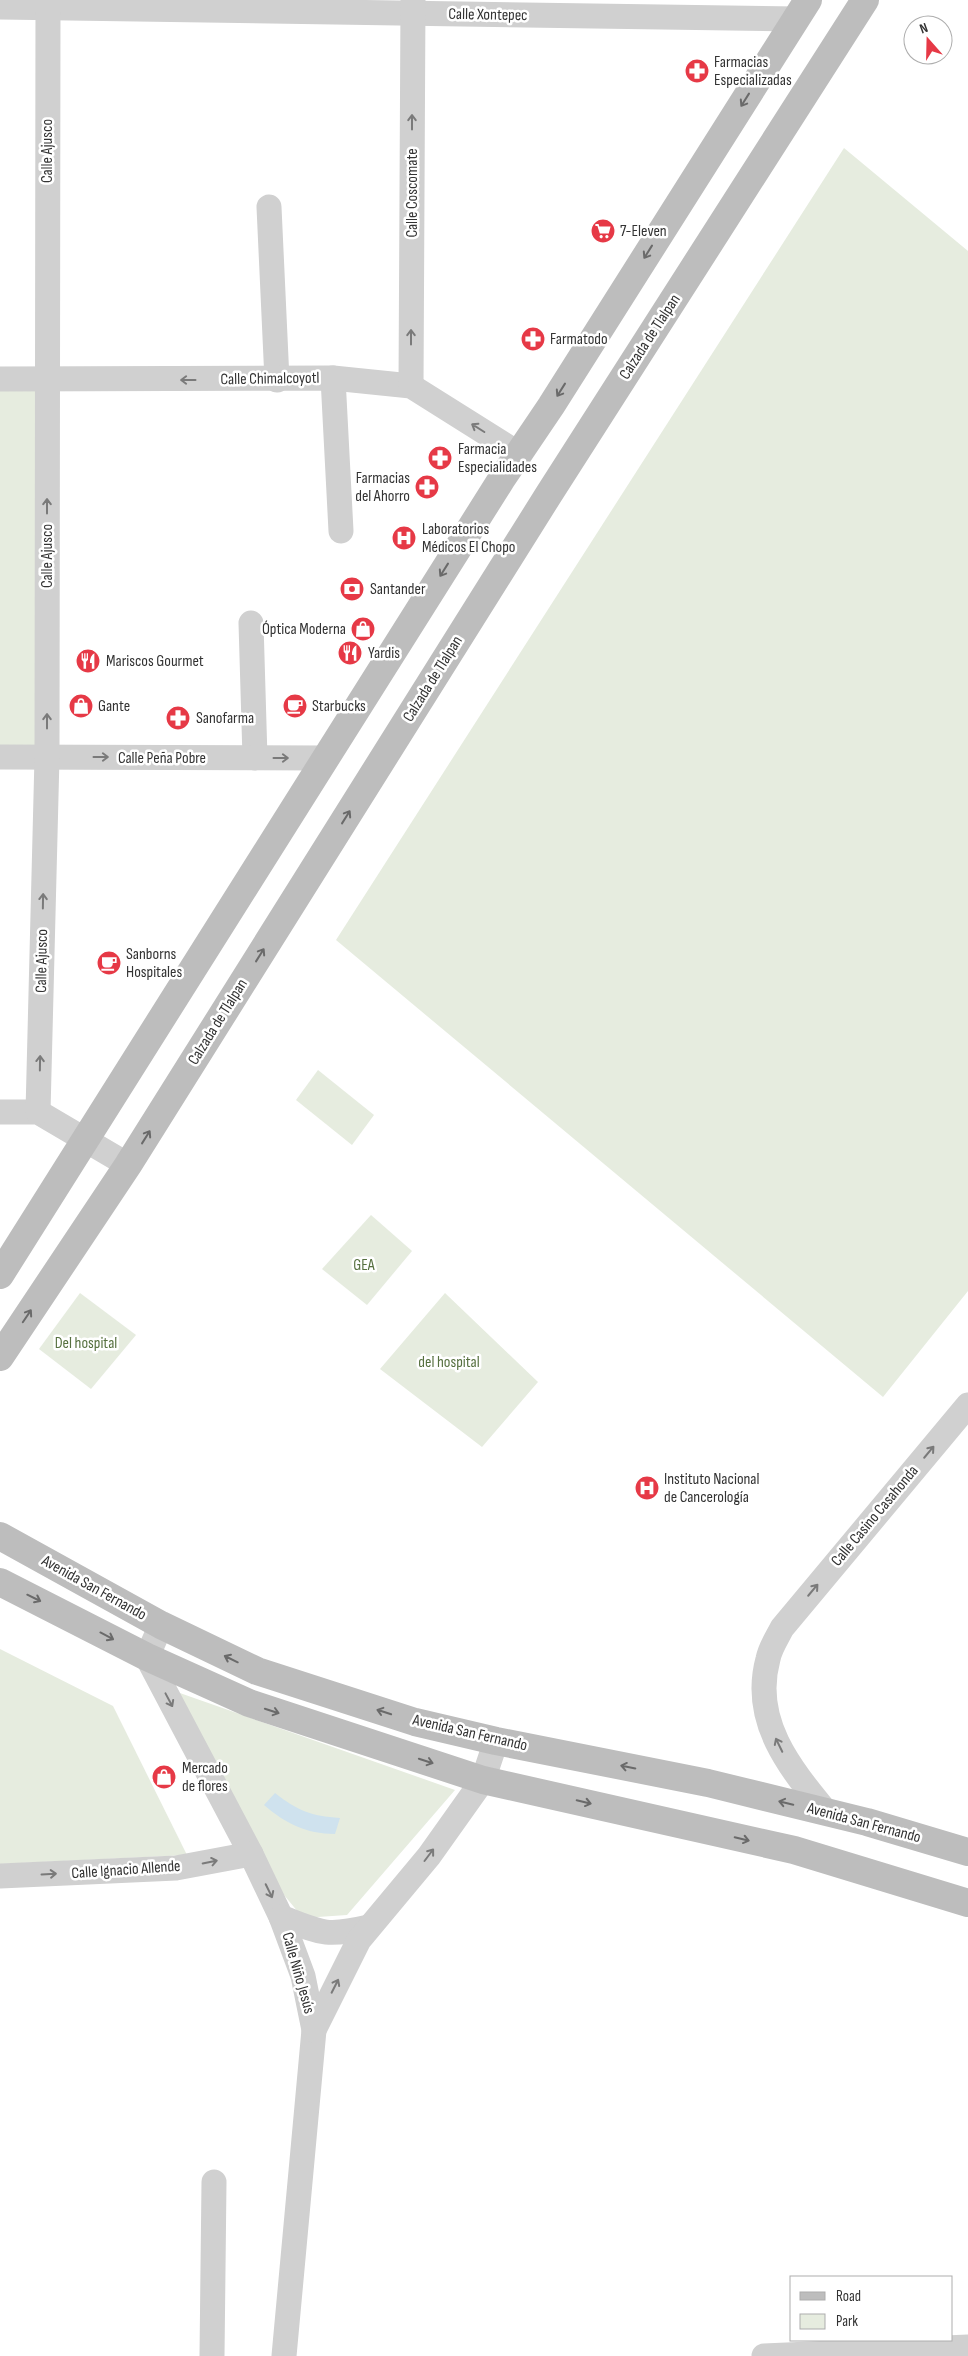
<svg xmlns="http://www.w3.org/2000/svg" width="968" height="2356" viewBox="0 0 968 2356" font-family="'Sofia Sans Condensed',sans-serif">
<style>
.green{fill:#e6ecdf}
.water{fill:#cfe2ee}
.lines{fill:none;stroke-linecap:round;stroke-linejoin:round}
.minor{stroke:#d0d0d0;stroke-width:25}
.secondary{stroke:#bdbdbd;stroke-width:28}
.oneway{stroke:#6a6a6a}
.oneway2{stroke:#7a7a7a}
.labels{text-anchor:middle;dominant-baseline:central;stroke-width:5;stroke-linejoin:round;paint-order:stroke}
.street-label{font-size:16px;fill:#333;stroke:#fff}
.poi-label{font-size:16px;fill:#333;stroke:#fff;text-anchor:start}
.park-label{font-size:16px;fill:#56703f;stroke:#fff}
</style>
<rect width="100%" height="100%" fill="#fff"/>
<!-- green -->
<g class="green">
<polygon points="844,148 968,251 968,1291 883,1397 336,940"/>
<polygon points="0,380 46,380 47,757 0,757"/>
<polygon points="318,1070 374,1115 352,1145 296,1100"/>
<polygon points="371,1215 412,1251 367,1305 322,1269"/>
<polygon points="80,1293 136,1335 91,1389 39,1349"/>
<polygon points="445,1293 538,1382 482,1447 380,1369"/>
<polygon points="0,1649 113,1706 187,1855 0,1864"/>
<polygon points="177,1692 455,1790 347,1915 303,1918 275,1884"/>
</g>
<!-- water -->
<path class="water" d="M275 1793C298 1811 311 1816 340 1818L335 1834C306 1834 285 1823 264 1805Z"/>
<g class="lines">
<!-- minor -->
<g class="minor">
<polyline points="0,7 797,19"/>
<polyline points="269,207 277,380"/>
<polyline points="333,378 341,531"/>
<polyline points="0,379 333,378 411,386 519,454"/>
<polyline points="411,386 413,0"/>
<polyline points="251,623 255,758"/>
<polyline points="0,757 325,758"/>
<polyline points="0,1112 38,1112 128,1165"/>
<polyline points="38,1112 47,757 48,0"/>
<polyline points="161,1625 147,1657 251,1854 281,1917 303,1976 314,2030 284,2356"/>
<path d="M827 1813C790 1768 751 1721 768 1659 770 1648 777 1638 782 1628L968 1405"/>
<polyline points="0,1876 176,1868 251,1854"/>
<path d="M281 1917C321 1933 326 1937 369 1927"/>
<polyline points="314,2030 359,1940 429,1856 483,1780 496,1741"/>
<polyline points="212,2356 214,2182"/>
<polyline points="764,2356 968,2347"/>
</g>
<!-- secondary -->
<g class="secondary">
<polyline points="0,1275 501,480 551,406 808,0"/>
<polyline points="0,1357 128,1165 549,494 865,0"/>
<polyline points="0,1536 161,1625 257,1671 415,1722 496,1741 708,1783 867,1822 968,1852"/>
<polyline points="0,1582 147,1657 249,1703 483,1780 794,1850 968,1903"/>
</g>
</g>
<!-- one-way arrows -->
<defs><path id="oneway-shaft" d="M-6 0H5M1.5-3L5.5 0L1.5 3" fill="none" stroke-width="1.6" stroke-linecap="round" stroke-linejoin="round" transform="scale(1.25)"/></defs>
<g class="oneway">
<use href="#oneway-shaft" transform="translate(745 100) rotate(122)"/>
<use href="#oneway-shaft" transform="translate(648 252) rotate(122)"/>
<use href="#oneway-shaft" transform="translate(561 390) rotate(122)"/>
<use href="#oneway-shaft" transform="translate(444 570) rotate(122)"/>
<use href="#oneway-shaft" transform="translate(346 817) rotate(-58)"/>
<use href="#oneway-shaft" transform="translate(260 955) rotate(-58)"/>
<use href="#oneway-shaft" transform="translate(146 1137) rotate(-58)"/>
<use href="#oneway-shaft" transform="translate(27 1316) rotate(-56)"/>
<use href="#oneway-shaft" transform="translate(34 1598) rotate(26)"/>
<use href="#oneway-shaft" transform="translate(107 1636) rotate(28)"/>
<use href="#oneway-shaft" transform="translate(231 1659) rotate(-154)"/>
<use href="#oneway-shaft" transform="translate(272 1711) rotate(18)"/>
<use href="#oneway-shaft" transform="translate(384 1712) rotate(-162)"/>
<use href="#oneway-shaft" transform="translate(426 1761) rotate(18)"/>
<use href="#oneway-shaft" transform="translate(628 1767) rotate(-169)"/>
<use href="#oneway-shaft" transform="translate(584 1802) rotate(13)"/>
<use href="#oneway-shaft" transform="translate(786 1803) rotate(-166)"/>
<use href="#oneway-shaft" transform="translate(742 1839) rotate(13)"/>
</g>
<g class="oneway2">
<use href="#oneway-shaft" transform="translate(412 122) rotate(-90)"/>
<use href="#oneway-shaft" transform="translate(411 337) rotate(-90)"/>
<use href="#oneway-shaft" transform="translate(188 380) rotate(180)"/>
<use href="#oneway-shaft" transform="translate(478 428) rotate(-148)"/>
<use href="#oneway-shaft" transform="translate(47 506) rotate(-90)"/>
<use href="#oneway-shaft" transform="translate(47 721) rotate(-90)"/>
<use href="#oneway-shaft" transform="translate(101 757)"/>
<use href="#oneway-shaft" transform="translate(281 758)"/>
<use href="#oneway-shaft" transform="translate(43 901) rotate(-89)"/>
<use href="#oneway-shaft" transform="translate(40 1063) rotate(-89)"/>
<use href="#oneway-shaft" transform="translate(929 1452) rotate(-50)"/>
<use href="#oneway-shaft" transform="translate(813 1590) rotate(-50)"/>
<use href="#oneway-shaft" transform="translate(169 1700) rotate(62)"/>
<use href="#oneway-shaft" transform="translate(779 1745) rotate(-116)"/>
<use href="#oneway-shaft" transform="translate(429 1855) rotate(-53)"/>
<use href="#oneway-shaft" transform="translate(210 1862) rotate(-11)"/>
<use href="#oneway-shaft" transform="translate(49 1874) rotate(-3)"/>
<use href="#oneway-shaft" transform="translate(269 1891) rotate(64)"/>
<use href="#oneway-shaft" transform="translate(335 1986) rotate(-63)"/>
</g>
<!-- icons -->
<defs>
<symbol id="pharmacy-disc" viewBox="-11 -11 22 22"><circle r="9.5" fill="#e63946" stroke="#fff"/><path d="M-2-6h4v4h4v4h-4v4h-4v-4h-4v-4h4Z" fill="#fff"/></symbol>
<symbol id="supermarket-disc" viewBox="-11 -11 22 22"><circle r="9.5" fill="#e63946" stroke="#fff"/><path d="M-6-5.5h2.5l.6 2H6L4.5 2H-2.5L-4.4-4H-6ZM-1.5 3.2a1.3 1.3 0 1 0 .1 0ZM3 3.2a1.3 1.3 0 1 0 .1 0Z" fill="#fff"/></symbol>
<symbol id="hospital-disc" viewBox="-11 -11 22 22"><circle r="9.5" fill="#e63946" stroke="#fff"/><path d="M-5-5h3v3.5h4V-5h3V5h-3V1.5h-4V5h-3Z" fill="#fff"/></symbol>
<symbol id="bank-disc" viewBox="-11 -11 22 22"><circle r="9.5" fill="#e63946" stroke="#fff"/><path d="M-6-4H6V4H-6ZM0-2.3a2.3 2.3 0 1 0 0 4.6a2.3 2.3 0 1 0 0-4.6Z" fill="#fff"/></symbol>
<symbol id="shop-disc" viewBox="-11 -11 22 22"><circle r="9.5" fill="#e63946" stroke="#fff"/><path d="M-5-2.5h2.3a2.7 3.5 0 0 1 5.4 0H5L5.5 6h-11ZM-1.5-2.5h3a1.5 2.3 0 0 0-3 0Z" fill="#fff"/></symbol>
<symbol id="restaurant-disc" viewBox="-11 -11 22 22"><circle r="9.5" fill="#e63946" stroke="#fff"/><path d="M-5-6h1v4h1v-4h1v4h1v-4h1v5L-1.5 .5V6h-2V.5L-5-1ZM5-6V6H3V1.5H1.5Q1.5-4 5-6Z" fill="#fff"/></symbol>
<symbol id="cafe-disc" viewBox="-11 -11 22 22"><circle r="9.5" fill="#e63946" stroke="#fff"/><path d="M-5.5-4.5H6V0H3Q3 3.5 0 3.5H-2.5Q-5.5 3.5-5.5 0ZM3-3.2v2h1.7v-2ZM-6 4.5H4V6H-6Z" fill="#fff"/></symbol>
</defs>
<g fill-rule="evenodd">
<use href="#pharmacy-disc" x="683" y="57" width="28" height="28"/>
<use href="#supermarket-disc" x="589" y="217" width="28" height="28"/>
<use href="#pharmacy-disc" x="519" y="325" width="28" height="28"/>
<use href="#pharmacy-disc" x="426" y="444" width="28" height="28"/>
<use href="#pharmacy-disc" x="413" y="473" width="28" height="28"/>
<use href="#hospital-disc" x="390" y="524" width="28" height="28"/>
<use href="#bank-disc" x="338" y="575" width="28" height="28"/>
<use href="#shop-disc" x="349" y="615" width="28" height="28"/>
<use href="#restaurant-disc" x="336" y="639" width="28" height="28"/>
<use href="#restaurant-disc" x="74" y="647" width="28" height="28"/>
<use href="#shop-disc" x="67" y="692" width="28" height="28"/>
<use href="#cafe-disc" x="281" y="692" width="28" height="28"/>
<use href="#pharmacy-disc" x="164" y="704" width="28" height="28"/>
<use href="#cafe-disc" x="95" y="949" width="28" height="28"/>
<use href="#hospital-disc" x="633" y="1474" width="28" height="28"/>
<use href="#shop-disc" x="150" y="1763" width="28" height="28"/>
</g>
<g class="labels">
<!-- street labels -->
<g class="street-label">
<text transform="translate(488 15) rotate(1)">Calle Xontepec</text>
<text transform="translate(47 151) rotate(-90)">Calle Ajusco</text>
<text transform="translate(412 193) rotate(-90)">Calle Coscomate</text>
<text transform="translate(650 337) rotate(-57)">Calzada de Tlalpan</text>
<text transform="translate(270 379) rotate(-1)">Calle Chimalcoyotl</text>
<text transform="translate(47 556) rotate(-90)">Calle Ajusco</text>
<text transform="translate(433 679) rotate(-58)">Calzada de Tlalpan</text>
<text x="162" y="758">Calle Peña Pobre</text>
<text transform="translate(42 961) rotate(-89)">Calle Ajusco</text>
<text transform="translate(218 1022) rotate(-58)">Calzada de Tlalpan</text>
<text transform="translate(875 1516) rotate(-50)">Calle Casino Casahonda</text>
<text transform="translate(94 1588) rotate(29)">Avenida San Fernando</text>
<text transform="translate(470 1733) rotate(13)">Avenida San Fernando</text>
<text transform="translate(864 1823) rotate(15)">Avenida San Fernando</text>
<text transform="translate(126 1870) rotate(-4)">Calle Ignacio Allende</text>
<text transform="translate(298 1973) rotate(74)">Calle Niño Jesús</text>
</g>
<!-- poi labels -->
<g class="poi-label">
<text x="714" y="62">Farmacias<tspan x="714" dy="18">Especializadas</tspan></text>
<text x="620" y="231">7-Eleven</text>
<text x="550" y="339">Farmatodo</text>
<text x="458" y="449">Farmacia<tspan x="458" dy="18">Especialidades</tspan></text>
<text x="410" y="478" text-anchor="end">Farmacias<tspan x="410" dy="18">del Ahorro</tspan></text>
<text x="422" y="529">Laboratorios<tspan x="422" dy="18">Médicos El Chopo</tspan></text>
<text x="370" y="589">Santander</text>
<text x="346" y="629" text-anchor="end">Óptica Moderna</text>
<text x="368" y="653">Yardis</text>
<text x="106" y="661">Mariscos Gourmet</text>
<text x="98" y="706">Gante</text>
<text x="312" y="706">Starbucks</text>
<text x="196" y="718">Sanofarma</text>
<text x="126" y="954">Sanborns<tspan x="126" dy="18">Hospitales</tspan></text>
<text x="664" y="1479">Instituto Nacional<tspan x="664" dy="18">de Cancerología</tspan></text>
<text x="182" y="1768">Mercado<tspan x="182" dy="18">de flores</tspan></text>
</g>
<!-- park labels -->
<g class="park-label">
<text x="364" y="1265">GEA</text>
<text x="86" y="1343">Del hospital</text>
<text x="449" y="1362">del hospital</text>
</g>
</g>
<!-- legend -->
<rect x="790" y="2276" width="162" height="65" fill="#ffffff" stroke="#adadad"/>
<rect x="800" y="2292" width="25" height="8" fill="#bdbdbd" stroke="#adadad"/>
<text x="836" y="2301" font-size="15" fill="#333333">Road</text>
<rect x="800" y="2314" width="25" height="15" fill="#e6ecdf" stroke="#adadad"/>
<text x="836" y="2326" font-size="15" fill="#333333">Park</text>
<!-- north arrow -->
<g transform="translate(928 40) rotate(340)"><circle r="24" fill="#ffffff" stroke="#adadad"/>
<path d="M0-4L9 19L0 12L-9 19Z" fill="#e63946"/>
<text y="-8" font-size="14" font-weight="bold" text-anchor="middle" fill="#333333">N</text>
</g>
</svg>
